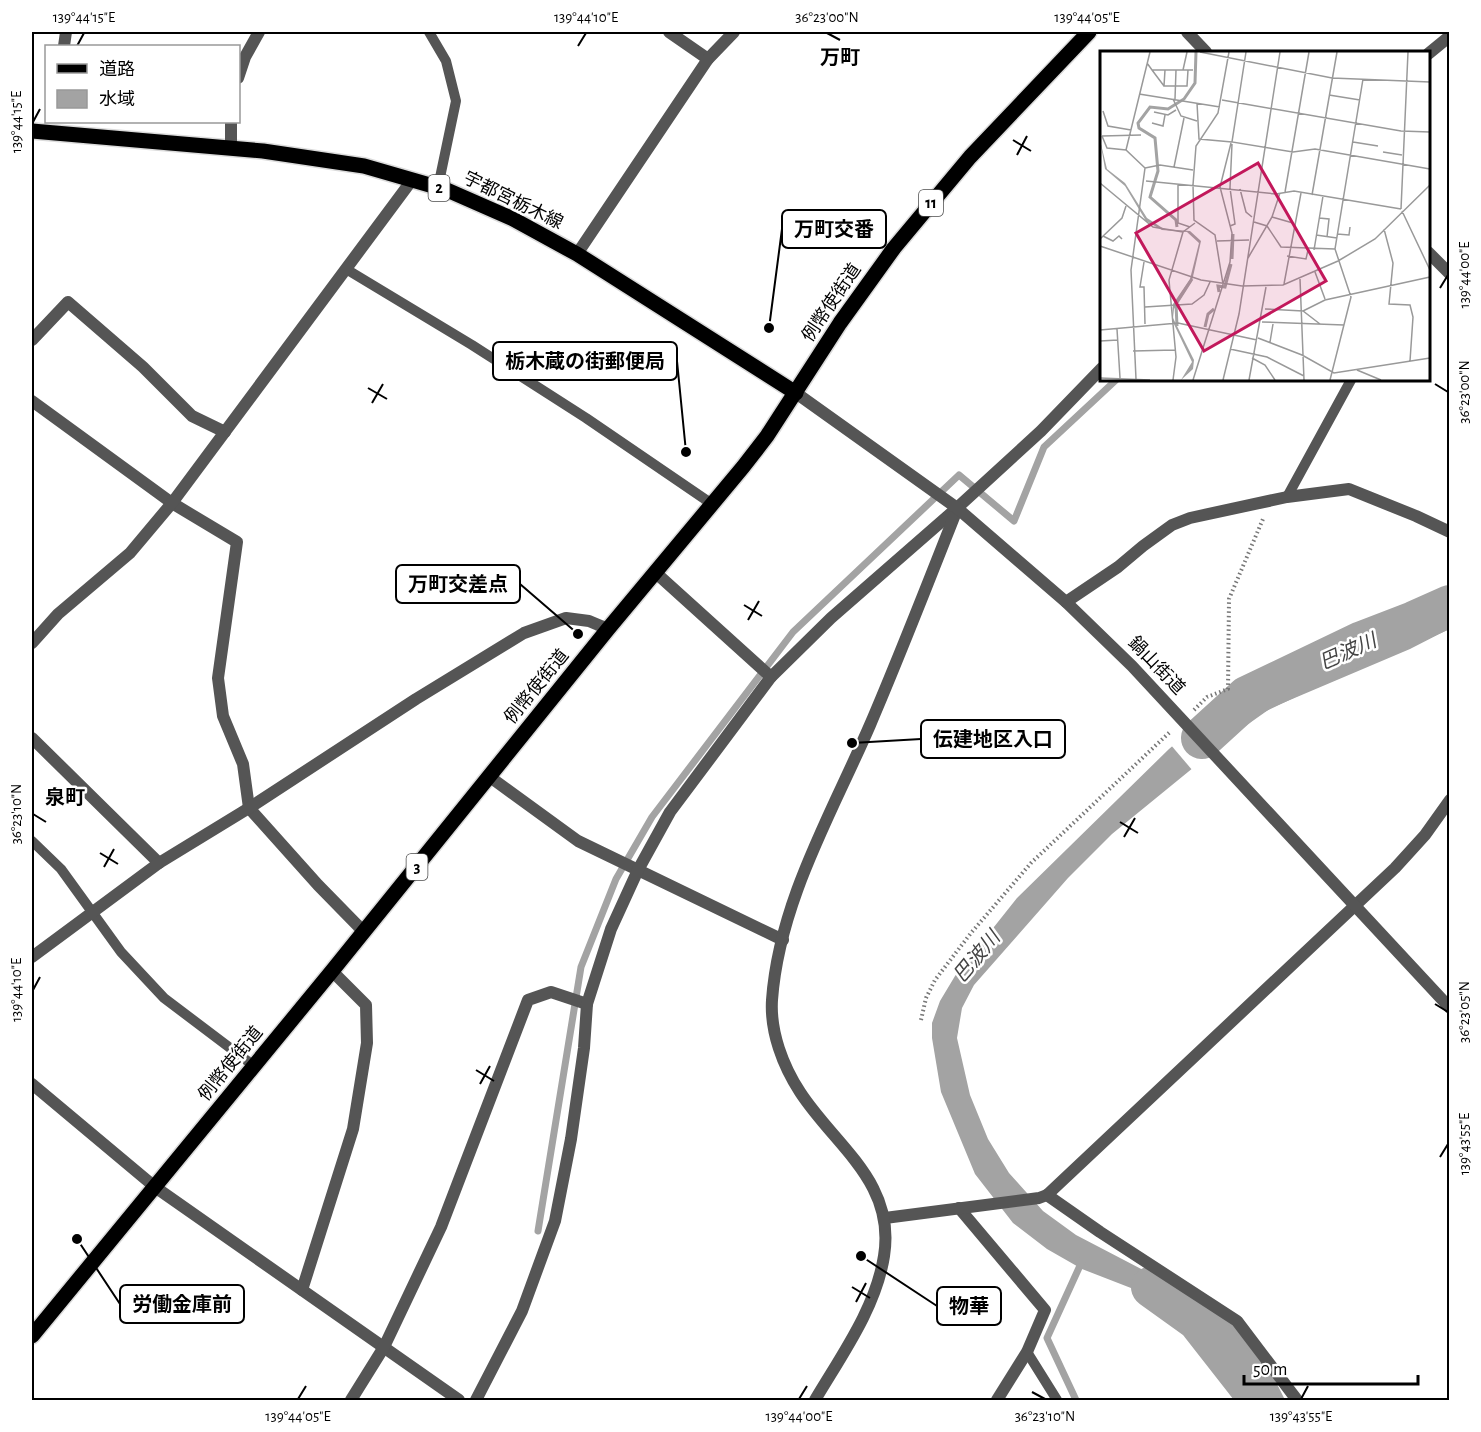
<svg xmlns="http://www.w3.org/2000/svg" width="1481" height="1432" viewBox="0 0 1481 1432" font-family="'Alegreya Sans','Noto Sans JP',sans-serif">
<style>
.water{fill:#a3a3a3}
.pier{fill:#fff}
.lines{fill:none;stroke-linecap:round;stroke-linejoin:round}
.stream{stroke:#a3a3a3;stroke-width:7}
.river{stroke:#a3a3a3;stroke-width:42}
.primary-casing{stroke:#dbdbdb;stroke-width:18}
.path{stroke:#777;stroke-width:4;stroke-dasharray:1.5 3;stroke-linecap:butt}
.service{stroke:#555;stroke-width:10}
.minor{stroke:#555;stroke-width:12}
.tertiary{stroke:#555;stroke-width:12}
.primary{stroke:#000;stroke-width:15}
.ticks{fill:none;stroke:#000;stroke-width:2}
.labels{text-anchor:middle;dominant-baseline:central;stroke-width:5;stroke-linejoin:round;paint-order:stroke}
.shield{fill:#fff;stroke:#4c4c4c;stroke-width:1.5}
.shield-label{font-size:16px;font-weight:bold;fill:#000}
.street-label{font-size:18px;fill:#000;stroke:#fff}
.neighbourhood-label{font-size:20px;font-weight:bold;fill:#000;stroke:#fff}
.water-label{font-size:20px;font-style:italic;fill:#444;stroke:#fff}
.inset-river{fill:none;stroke:#a3a3a3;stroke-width:3}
.inset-road{fill:none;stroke:#999;stroke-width:1.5}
.view{fill:#c2185b;fill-opacity:0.15;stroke:#c2185b;stroke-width:3}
.inset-edge{fill:none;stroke:#000;stroke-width:3}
.leader{fill:none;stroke:#000;stroke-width:2}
.callout-dot{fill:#000;stroke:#fff;stroke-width:2}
.callout{fill:#fff;stroke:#000;stroke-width:2}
.callout-label{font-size:20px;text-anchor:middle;font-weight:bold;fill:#000}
.neatline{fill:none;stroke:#000;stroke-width:2}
.ticks-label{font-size:15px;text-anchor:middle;fill:#000}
</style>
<rect width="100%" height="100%" fill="#fff"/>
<!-- water -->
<polygon class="water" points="1449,604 1449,629 1410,649 1271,708 1237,732 1112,834 1068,878 974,985 962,1008 957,1038 970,1095 988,1139 1009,1173 1043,1211 1076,1235 1193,1296 1234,1325 1268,1366 1285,1400 1256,1400 1231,1353 1205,1324 1149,1295 1082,1269 1047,1249 1013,1223 975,1174 941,1092 932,1038 932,1023 940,1001 955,976 1017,898 1169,749 1220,705 1248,698 1378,635 1397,631"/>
<!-- pier -->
<polygon class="pier" points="1209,710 1234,738 1193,771 1170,744"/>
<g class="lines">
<!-- stream -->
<g class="stream">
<polyline points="538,1231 581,967 616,879 652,817 793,632 959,475 1014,521 1044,447 1116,380"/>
<polyline points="1076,1400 1047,1338 1083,1259"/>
</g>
<!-- river -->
<g class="river">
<polyline points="1202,738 1247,697 1362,642 1414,622 1450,606"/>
<polyline points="1152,1287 1198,1320 1252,1389 1258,1400"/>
</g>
<defs>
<g id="primary">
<polyline points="32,131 263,151 364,166 447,190 513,219 577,254 796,393"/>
<polyline points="32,1336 332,971 608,629 743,467 767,436 840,323 894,248 970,157 1089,32"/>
</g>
</defs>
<!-- primary casing -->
<use href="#primary" class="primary-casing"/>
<!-- path -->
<g class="path">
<polyline points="1194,710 1207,697 1228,689 1229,599 1263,519"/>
<polyline points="921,1020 926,998 935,980 971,933 1031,863 1171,731"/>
</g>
<!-- service -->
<g class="service">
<polyline points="429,32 446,61 456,101 438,187"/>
<polyline points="346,269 472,345 586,418 712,504"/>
<polyline points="1287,497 1351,380"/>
<polyline points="32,841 61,869 121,952 164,998 254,1066"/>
<polyline points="1027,1352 1057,1400"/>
</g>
<!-- minor -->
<g class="minor">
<polyline points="669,32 708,59"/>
<polyline points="1187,32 1206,52"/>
<polyline points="64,46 66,32"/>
<polyline points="1428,54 1450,36"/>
<polyline points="1428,252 1450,274"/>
<polyline points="577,254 708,59 734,32"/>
<polyline points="32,340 68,302 143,367 192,416 225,432"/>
<polyline points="32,401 172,503 237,542 218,678 223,716 243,764 249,808 318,885 364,932"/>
<polyline points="656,573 771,677"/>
<polyline points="1066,602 1118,567 1143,546 1172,525 1190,518 1287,497 1349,489 1416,516 1450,532"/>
<polyline points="32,643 58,614 130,553 172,503 412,180"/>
<polyline points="32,738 159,863"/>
<polyline points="490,777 578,841 783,940"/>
<polyline points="32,957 159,863 249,808 416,699 524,633 566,618 589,621 608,629"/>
<polyline points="32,1084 155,1187 459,1400"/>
<polyline points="1047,1195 1100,1232 1237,1321 1297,1400"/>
<polyline points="959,1208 1045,1310 1027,1352 997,1400"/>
<polyline points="885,1218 1039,1198 1047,1195 1395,868 1425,835 1450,800"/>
<polyline points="302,1290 353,1129 367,1043 366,1005 332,971"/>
<polyline points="351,1400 384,1347 441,1227 528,1000 551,992 587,1004"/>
<polyline points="476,1400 522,1311 555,1221 571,1139 584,1048 587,1004 611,929 638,870 670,812 771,677 831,618 957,508 1041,431 1102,368"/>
<path d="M815 1400C841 1356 876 1308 884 1256 896 1182 835 1146 800 1092 783 1066 770 1032 772 1000 779 902 832 813 870 725 900 655 928 583 956 512"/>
</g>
<!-- tertiary -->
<g class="tertiary">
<polyline points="238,78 245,57 259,32"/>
<polyline points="231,149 231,122"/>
<polyline points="796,393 957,508 1066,602 1132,666 1450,1008"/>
</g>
<!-- primary -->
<use href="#primary" class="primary"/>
</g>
<!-- ticks -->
<path class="ticks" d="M827 33 840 40M77 46 84 33M578 46 586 33M1079 46 1087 33M33 122 40 109M1013 140 1031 151M1017 155 1027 136M1440 288 1448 275M1435 384 1448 392M368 388 387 399M372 403 383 384M744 605 762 616M748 620 759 601M33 814 46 822M1120 822 1138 833M1124 837 1135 818M100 853 118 864M104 867 114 849M33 990 40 977M1435 1004 1448 1012M476 1070 494 1081M480 1084 490 1066M1440 1157 1448 1144M852 1287 870 1298M856 1302 866 1283M1032 1392 1045 1399M298 1399 306 1386M799 1399 807 1386M1301 1399 1308 1386"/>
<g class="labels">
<!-- shield labels -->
<g class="shield">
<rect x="428.5" y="175" width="21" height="26" rx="4.5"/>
<rect x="919" y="190" width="24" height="26" rx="4.5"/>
<rect x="406.5" y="854" width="21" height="26" rx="4.5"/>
</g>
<g class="shield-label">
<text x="439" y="188">2</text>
<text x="931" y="203">11</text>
<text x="417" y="867">3</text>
</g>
<!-- street labels -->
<g class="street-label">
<text transform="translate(513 201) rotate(26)">宇都宮栃木線</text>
<text transform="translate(832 303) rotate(-56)">例幣使街道</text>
<text transform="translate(1156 666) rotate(46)">鍋山街道</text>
<text transform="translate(537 687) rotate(-51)">例幣使街道</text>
<text transform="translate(231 1064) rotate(-51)">例幣使街道</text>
</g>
<!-- neighbourhood labels -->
<g class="neighbourhood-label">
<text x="840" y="58">万町</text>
<text x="65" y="798">泉町</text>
</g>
<!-- water labels -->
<g class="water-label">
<text transform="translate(1348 652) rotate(-24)">巴波川</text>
<text transform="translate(977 957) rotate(-50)">巴波川</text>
</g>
</g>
<!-- overview -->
<g transform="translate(1100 51)">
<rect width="330" height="330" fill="#fff"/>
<path d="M0 89 7 118 25 132 47 167 64 178 90 180 101 190 92 230 74 258 73 267 94 309 93 318 81 329 92 311 72 269 73 253 90 228 99 192 87 181 62 179 46 170 25 135 5 118Z" fill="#a3a3a3"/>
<path class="inset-river" d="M77 176 76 169 50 146 58 120 55 87 39 77 38 72 50 56 68 58 84 48 95 32 96 1M132 208 133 183M119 241 118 235 125 236 131 213M77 275 76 253 92 228M105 276 108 263 114 258"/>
<path class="inset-road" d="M100 1 232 27 330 31M146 1 132 91 193 101 215 98 330 118M47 12 52 19H93M52 19 64 35M65 19 64 35H87L88 19M83 19 87 1M39 43 120 56M229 44 260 49M73 48 81 65 97 70M75 48 76 19M122 49 301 80 330 81M97 52 99 88 132 91M3 60 8 75 31 79M54 61 68 64 76 59M52 72 63 75 65 64M2 85 7 97 26 99 45 117 31 219 36 328M2 85 41 84M253 91 278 95M26 99 50 1M283 101 302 104M74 116 84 67M45 117 60 114 93 119M46 130 176 143 194 140 301 158M0 132 53 176 83 181M78 133V172L90 176M140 138 146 161 152 166M185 141 209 1M212 144 237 1M301 158 308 1M302 160 330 219M172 166 193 172M219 167 229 168 227 186M154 171 167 175 181 196 235 198M130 175 135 173 130 137 132 93M284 178 293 212 289 253 310 254 313 266 310 310M237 183 249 184 250 176M216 184 237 187M3 185 13 190 19 185 22 188M0 188 22 167 26 155M117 190 149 189M0 195 101 229 142 235M214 199 223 145M187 205 206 208 208 199M148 207 172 166 180 142M44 211 40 236H44L45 273M215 221 225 248M200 228 204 329M123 233 115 184 94 169 93 134 96 95 118 62 129 1M184 233 201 142M142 235 183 234 238 210 275 188 330 134M45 256 92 253 104 244 110 231M165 258 203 260 220 273M203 260 225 249 330 226M162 271 244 274M17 278 20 327M0 279 78 272 157 289M158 287 202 304 234 322 330 307M0 290 18 289M170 291 173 273M130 298 167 306 204 325M33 300 75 299M152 307 165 314 175 329M257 319 281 329M0 327 50 329M73 329 76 306 69 229 83 181 95 172M93 329 130 211 132 182 120 136 131 92M123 329 139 263 180 1M149 329 166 236M230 329 251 246 235 198 263 28"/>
<path class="view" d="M158 112 226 230 104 300 36 182Z"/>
<rect width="330" height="330" class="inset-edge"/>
</g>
<!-- callouts -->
<path class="leader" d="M769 328L782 229M686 452L677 361M578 634L520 584M852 743L921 739M77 1239L120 1304M861 1256L937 1306"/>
<g class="callout-dot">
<circle cx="769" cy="328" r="6"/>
<circle cx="686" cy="452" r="6"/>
<circle cx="578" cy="634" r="6"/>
<circle cx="852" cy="743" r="6"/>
<circle cx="77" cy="1239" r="6"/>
<circle cx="861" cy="1256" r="6"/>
</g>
<g class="callout">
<rect x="782" y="210" width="104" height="38" rx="6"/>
<rect x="493" y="342" width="184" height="38" rx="6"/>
<rect x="396" y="565" width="124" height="38" rx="6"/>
<rect x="921" y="720" width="144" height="38" rx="6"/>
<rect x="120" y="1285" width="124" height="38" rx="6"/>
<rect x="937" y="1287" width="64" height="38" rx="6"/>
</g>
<g class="callout-label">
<text x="834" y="236">万町交番</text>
<text x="585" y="368">栃木蔵の街郵便局</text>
<text x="458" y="591">万町交差点</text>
<text x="993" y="746">伝建地区入口</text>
<text x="182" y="1311">労働金庫前</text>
<text x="969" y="1313">物華</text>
</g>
<!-- border -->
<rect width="1481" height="1432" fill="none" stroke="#ffffff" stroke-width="66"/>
<!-- legend -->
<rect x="45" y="45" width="195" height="78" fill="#ffffff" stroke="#999999" stroke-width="1.5"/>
<rect x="57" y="64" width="30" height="9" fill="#000000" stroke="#999999" stroke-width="1.5"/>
<text x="99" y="75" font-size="18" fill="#000000">道路</text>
<rect x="57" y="90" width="30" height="18" fill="#a3a3a3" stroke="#999999" stroke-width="1.5"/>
<text x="99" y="105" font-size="18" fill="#000000">水域</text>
<!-- scale -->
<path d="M1244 1375v9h174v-9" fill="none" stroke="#000000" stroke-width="3"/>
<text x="1253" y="1375" font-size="18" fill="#000000" stroke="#ffffff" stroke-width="4.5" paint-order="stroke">50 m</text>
<rect x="33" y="33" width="1415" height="1366" class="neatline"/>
<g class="ticks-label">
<text x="84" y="22">139°44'15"E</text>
<text x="586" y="22">139°44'10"E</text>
<text x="827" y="22">36°23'00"N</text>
<text x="1087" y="22">139°44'05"E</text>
<text transform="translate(16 122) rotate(-90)" y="5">139°44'15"E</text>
<text transform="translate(1464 275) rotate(-90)" y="5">139°44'00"E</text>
<text transform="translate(1464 392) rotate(-90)" y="5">36°23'00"N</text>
<text transform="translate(16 814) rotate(-90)" y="5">36°23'10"N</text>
<text transform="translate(16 990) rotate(-90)" y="5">139°44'10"E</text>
<text transform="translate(1464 1012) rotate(-90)" y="5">36°23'05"N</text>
<text transform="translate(1464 1144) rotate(-90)" y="5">139°43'55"E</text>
<text x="298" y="1421">139°44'05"E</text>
<text x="799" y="1421">139°44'00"E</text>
<text x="1045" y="1421">36°23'10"N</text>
<text x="1301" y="1421">139°43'55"E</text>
</g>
</svg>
